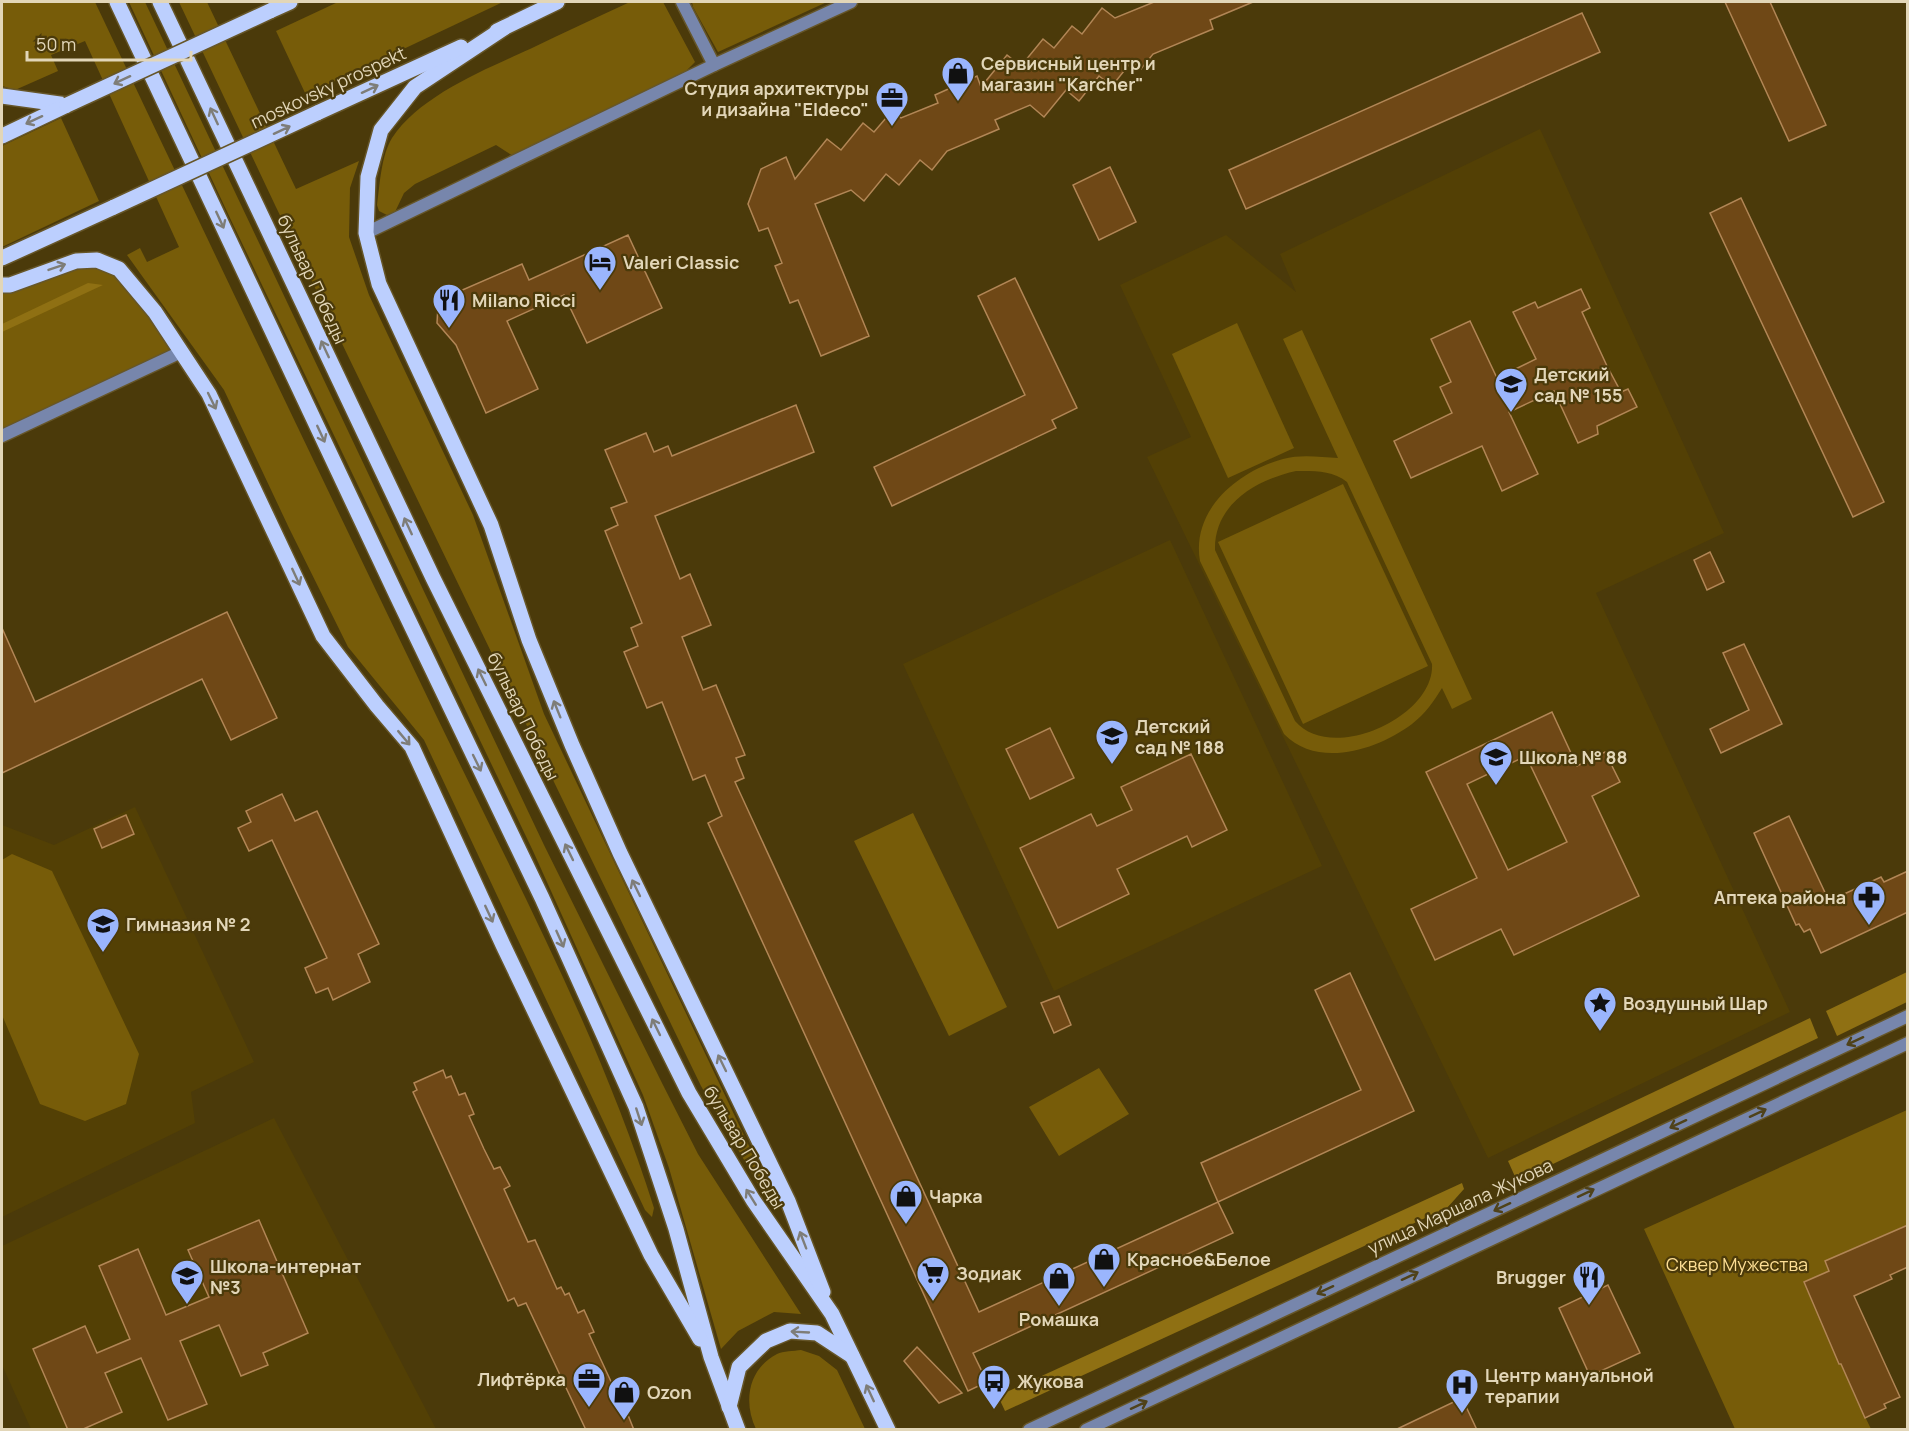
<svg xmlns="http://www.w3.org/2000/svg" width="1909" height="1431" viewBox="0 0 1909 1431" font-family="Manrope,sans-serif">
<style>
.built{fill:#534005}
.green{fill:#775c09;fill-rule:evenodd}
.forest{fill:#8f7013}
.building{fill:#6f4816;stroke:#b28656;stroke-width:1.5;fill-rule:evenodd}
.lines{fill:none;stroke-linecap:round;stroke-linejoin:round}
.minor-casing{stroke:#665629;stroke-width:15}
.tertiary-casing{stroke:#665629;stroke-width:15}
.primary-casing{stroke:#665629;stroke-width:18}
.minor{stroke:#7786ac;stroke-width:12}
.tertiary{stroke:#7786ac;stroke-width:12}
.primary{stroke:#bccffe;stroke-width:15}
.primary-bridge-casing{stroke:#665629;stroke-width:18;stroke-linecap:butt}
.primary-bridge{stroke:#bccffe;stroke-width:15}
.oneway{stroke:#7e7d78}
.oneway2{stroke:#4f421a}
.labels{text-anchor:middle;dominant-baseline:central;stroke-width:4.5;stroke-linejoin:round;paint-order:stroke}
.poi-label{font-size:18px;font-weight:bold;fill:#e2d6b8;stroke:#4b3a0a;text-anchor:start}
.street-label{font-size:18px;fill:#e2d6b8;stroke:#4b3a0a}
.park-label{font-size:18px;fill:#fedf95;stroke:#4b3a0a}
</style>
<rect width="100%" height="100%" fill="#4b3a0a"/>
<!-- built -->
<g class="built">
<polygon points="1540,129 1724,533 1596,593 1790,1012 1488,1158 1147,457 1191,437 1120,285 1226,235 1296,292 1280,254"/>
<polygon points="1170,540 1322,866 1054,991 903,664"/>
<polygon points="135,807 254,1062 191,1092 195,1123 2,1217 2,825 54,845"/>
<polygon points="274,1118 436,1429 31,1429 2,1365 2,1246"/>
</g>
<!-- green -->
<g class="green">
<path d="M2 2H95C207 239 321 476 435 713 513 875 600 1036 654 1208L652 1217 645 1210 424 740 348 647 289 528 224 390 127 255 140 248 147 262 179 247 85 41 51 55 58 71 15 90 2 86Z"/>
<polygon points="129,2 145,2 544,845 663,1085 698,1154 801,1314 774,1312 738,1331 721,1349 669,1168 643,1095 533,851 230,218"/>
<polygon points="179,2 207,2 296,189 359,161 350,188 349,237 369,295 473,515 544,714 768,1186 769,1196 761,1189 701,1086 275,205"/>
<polygon points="338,2 503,2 306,95 276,31"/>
<path d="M630 2H663L695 62 684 73 513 156 496 145 415 184 404 193 395 212 387 215 379 211 377 205C380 184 381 156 392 138 419 96 486 69 530 49 563 33 597 17 630 2Z"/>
<polygon points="692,2 827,2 718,52 693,7"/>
<polygon points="61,118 99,201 2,247 2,146"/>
<polygon points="76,261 119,269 181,352 2,436 2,285"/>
<polygon points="1237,323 1294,448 1228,478 1172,354"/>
<path d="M1302 330 1472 699 1452 709 1442 688C1434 701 1425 714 1412 724 1377 750 1318 769 1284 734L1200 561C1191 510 1238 471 1283 459 1301 454 1320 457 1338 458L1283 339ZM1296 471C1314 471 1332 470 1347 482L1432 664C1435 717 1331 764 1295 721L1215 550C1214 504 1256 480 1296 471Z"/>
<polygon points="1343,484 1428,666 1303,724 1218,542"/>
<polygon points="913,813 1007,1007 949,1036 854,841"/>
<polygon points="12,854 52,871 139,1054 126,1104 85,1121 40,1104 2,1015 2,860"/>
<polygon points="1099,1068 1129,1114 1059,1156 1029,1107"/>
<polygon points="1907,1110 1907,1225 1825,1261 1829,1271 1804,1282 1839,1364 1843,1362 1853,1392 1871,1429 1735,1429 1644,1229"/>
<path d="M801 1350 819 1356 837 1370 865 1429H756C743 1402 748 1369 777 1354 783 1351 794 1351 801 1350Z"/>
</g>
<!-- forest -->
<g class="forest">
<polygon points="88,283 103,285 2,332 2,324"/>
<polygon points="1907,972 1907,1002 1837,1036 1826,1011"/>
<polygon points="1810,1018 1818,1038 1517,1181 1508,1161"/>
<polygon points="1462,1183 1464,1189 1447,1208 1005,1411 998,1396"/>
</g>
<!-- building -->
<g class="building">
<polygon points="1154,2 1253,2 1210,20 1213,29 1153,54 1141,69 1132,61 1112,86 1099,76 1079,101 1066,90 1044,117 1030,105 995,120 999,129 947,151 932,170 920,160 899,185 886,174 864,201 851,190 815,204 869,336 821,356 798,300 790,303 775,266 782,263 768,228 759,231 748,204 761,169 786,157 795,179 827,139 841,150 863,123 874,132 892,111 901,118 938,103 935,95 977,76 981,87 1007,55 1021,66 1043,39 1054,48 1072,26 1082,34 1102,8 1115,18"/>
<polygon points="1725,2 1770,2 1826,125 1789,141"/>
<polygon points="1582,13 1600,52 1246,209 1229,170"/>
<polygon points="1110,167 1136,222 1099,240 1073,185"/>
<polygon points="1741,198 1884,502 1853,517 1710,213"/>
<polygon points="628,235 662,308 587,343 564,295 507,321 538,389 486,413 456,345 437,323 438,306 451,295 522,264 529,280"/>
<polygon points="1015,278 1077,408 1052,420 1056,428 892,506 874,467 1025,395 978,296"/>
<polygon points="1581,289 1590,308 1582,312 1607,366 1621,392 1628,389 1637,407 1597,426 1598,434 1578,443 1554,391 1509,412 1538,474 1502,491 1482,446 1411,478 1394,441 1452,413 1440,387 1451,382 1431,339 1470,321 1497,378 1536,359 1513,312 1535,302 1538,308"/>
<polygon points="796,405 814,452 655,516 680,579 690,574 711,625 682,637 703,690 716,685 745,755 736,758 744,778 735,782 979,1312 1218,1202 1233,1233 973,1353 987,1382 968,1391 708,823 722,816 705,775 693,780 662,702 647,708 624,652 638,646 631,628 642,623 605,531 618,525 611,508 627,502 605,450 646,433 654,452 668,446 672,456"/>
<polygon points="1710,552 1724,582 1707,590 1694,560"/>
<polygon points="227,612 277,718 231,740 202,679 2,773 2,628 35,702"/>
<polygon points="1744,644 1782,724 1721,753 1710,729 1749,710 1723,653"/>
<path d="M1552 712 1577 766 1605 752 1620 782 1592 796 1639 896 1514 955 1501 929 1435 960 1411 909 1477 878 1426 772ZM1526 756 1567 842 1508 870 1467 784Z"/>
<polygon points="1050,728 1074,778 1030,799 1006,749"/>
<polygon points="1191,754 1227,830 1192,847 1187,836 1117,869 1129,894 1058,928 1020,848 1091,814 1097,826 1132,810 1121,787"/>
<polygon points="282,794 295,821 317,811 379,944 358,954 370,982 333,1000 328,988 316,993 305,968 327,958 272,840 249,851 238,828 251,822 246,811"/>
<polygon points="126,815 134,834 102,848 94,829"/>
<polygon points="1789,816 1829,901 1881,877 1884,882 1908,871 1908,912 1821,953 1810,929 1804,932 1799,924 1796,925 1754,833"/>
<polygon points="1350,973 1414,1111 1218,1202 1201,1163 1361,1090 1315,990"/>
<polygon points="1059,996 1071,1025 1054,1033 1041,1003"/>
<polygon points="443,1070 446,1078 451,1076 459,1095 465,1093 474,1114 469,1116 484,1149 494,1169 500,1167 510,1186 504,1189 528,1242 535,1240 557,1289 561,1287 565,1295 569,1293 578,1313 584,1310 594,1332 589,1334 614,1388 619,1385 630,1409 626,1410 634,1430 586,1430 526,1303 518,1306 514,1298 508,1301 413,1092 417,1090 414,1083"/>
<polygon points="259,1220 308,1333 263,1353 268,1365 241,1376 219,1325 180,1341 207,1404 168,1420 141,1358 105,1373 122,1412 81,1430 68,1430 33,1349 85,1326 97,1353 130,1339 99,1266 138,1249 166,1315 209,1297 188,1250"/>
<polygon points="1908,1225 1908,1267 1890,1275 1892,1279 1854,1296 1900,1397 1884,1404 1886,1408 1865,1418 1841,1364 1839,1364 1804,1282 1829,1271 1825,1261"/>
<polygon points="1608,1285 1640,1353 1590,1376 1559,1308"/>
<polygon points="917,1347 962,1393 939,1403 904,1361"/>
<polygon points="1462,1398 1477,1430 1395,1430"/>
</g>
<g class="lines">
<defs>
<g id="minor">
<polyline points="682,2 714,65"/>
<polyline points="366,233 714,65 851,2"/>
<polyline points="2,436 181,352"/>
</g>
<g id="tertiary">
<polyline points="1029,1430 1908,1016"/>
<polyline points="1086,1430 1908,1043"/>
</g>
<g id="primary">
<polyline points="117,2 397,596 542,898 636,1107 676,1229 711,1357 738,1430"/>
<polyline points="160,2 433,578 689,1093 753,1200 832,1314 888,1430"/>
<polyline points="270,11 290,2"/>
<polyline points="504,28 415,87 381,130 368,177 366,233 379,284 491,525 529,640 572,745 620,853 788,1201 823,1292"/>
<polyline points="497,31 557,2"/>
<polyline points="2,96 67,105"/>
<polyline points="317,113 461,47"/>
<polyline points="2,136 67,105"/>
<polyline points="2,258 114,207"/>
<polyline points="2,285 10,285 76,261 97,260 119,269 155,312 209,394 323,636 377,706 412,747 503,945 651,1255 700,1339"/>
<polyline points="729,1407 739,1367 766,1341 790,1331 817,1333 852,1356"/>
</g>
</defs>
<!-- minor casing -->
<use href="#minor" class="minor-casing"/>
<!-- tertiary casing -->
<use href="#tertiary" class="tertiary-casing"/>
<!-- primary casing -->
<use href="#primary" class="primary-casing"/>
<!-- minor -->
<use href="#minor" class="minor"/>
<!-- tertiary -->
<use href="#tertiary" class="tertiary"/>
<!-- primary -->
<use href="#primary" class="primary"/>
<defs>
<g id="primary-bridge">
<polyline points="67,105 270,11"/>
<polyline points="114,207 317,113"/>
</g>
</defs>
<!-- primary-bridge casing -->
<use href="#primary-bridge" class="primary-bridge-casing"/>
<!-- primary-bridge -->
<use href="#primary-bridge" class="primary-bridge"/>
</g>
<!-- one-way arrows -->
<defs><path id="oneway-shaft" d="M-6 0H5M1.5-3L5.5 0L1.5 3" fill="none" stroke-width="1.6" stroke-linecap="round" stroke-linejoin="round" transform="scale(1.5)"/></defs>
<g class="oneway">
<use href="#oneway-shaft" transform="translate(122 80) rotate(155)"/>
<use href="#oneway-shaft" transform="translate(370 89) rotate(-25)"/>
<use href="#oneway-shaft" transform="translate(214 116) rotate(-115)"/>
<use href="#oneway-shaft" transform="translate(34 120) rotate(155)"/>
<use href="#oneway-shaft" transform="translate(282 130) rotate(-25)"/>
<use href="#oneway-shaft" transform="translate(220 220) rotate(65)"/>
<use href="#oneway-shaft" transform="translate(57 267) rotate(-19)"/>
<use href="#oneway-shaft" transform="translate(325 349) rotate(-115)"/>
<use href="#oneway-shaft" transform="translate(212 401) rotate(64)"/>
<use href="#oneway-shaft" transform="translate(321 434) rotate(65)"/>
<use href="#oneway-shaft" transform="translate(408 526) rotate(-115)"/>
<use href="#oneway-shaft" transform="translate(296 577) rotate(65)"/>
<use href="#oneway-shaft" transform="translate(482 677) rotate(-116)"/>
<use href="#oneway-shaft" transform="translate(557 709) rotate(-112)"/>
<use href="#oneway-shaft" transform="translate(404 738) rotate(50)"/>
<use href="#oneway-shaft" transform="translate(477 763) rotate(64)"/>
<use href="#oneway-shaft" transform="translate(569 852) rotate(-116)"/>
<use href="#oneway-shaft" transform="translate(636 888) rotate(-116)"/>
<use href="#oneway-shaft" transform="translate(489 914) rotate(65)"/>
<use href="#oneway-shaft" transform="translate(560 939) rotate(66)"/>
<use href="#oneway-shaft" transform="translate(656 1027) rotate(-116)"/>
<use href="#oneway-shaft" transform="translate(722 1063) rotate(-116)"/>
<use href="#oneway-shaft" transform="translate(639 1117) rotate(72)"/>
<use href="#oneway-shaft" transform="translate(751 1197) rotate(-122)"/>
<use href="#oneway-shaft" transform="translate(803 1240) rotate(-111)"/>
<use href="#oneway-shaft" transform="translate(800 1332) rotate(-177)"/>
<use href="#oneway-shaft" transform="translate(870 1393) rotate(-115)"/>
</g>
<g class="oneway2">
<use href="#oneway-shaft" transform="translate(1855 1041) rotate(155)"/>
<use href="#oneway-shaft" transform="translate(1758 1113) rotate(-25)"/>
<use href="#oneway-shaft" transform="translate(1678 1124) rotate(155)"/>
<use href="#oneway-shaft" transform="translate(1586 1193) rotate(-25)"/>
<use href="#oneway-shaft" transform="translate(1502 1207) rotate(155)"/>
<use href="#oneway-shaft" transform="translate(1410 1276) rotate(-25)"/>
<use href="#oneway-shaft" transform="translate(1325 1290) rotate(155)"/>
<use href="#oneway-shaft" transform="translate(1139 1405) rotate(-25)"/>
</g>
<!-- icons -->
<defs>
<symbol id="shop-pin" viewBox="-11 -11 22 30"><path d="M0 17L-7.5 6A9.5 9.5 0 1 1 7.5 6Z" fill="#9ab5fd" stroke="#4b3a0a"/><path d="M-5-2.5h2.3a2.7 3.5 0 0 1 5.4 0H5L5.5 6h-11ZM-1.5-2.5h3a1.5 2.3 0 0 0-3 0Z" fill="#111"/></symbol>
<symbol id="office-pin" viewBox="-11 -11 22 30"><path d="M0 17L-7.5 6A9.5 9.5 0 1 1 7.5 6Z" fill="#9ab5fd" stroke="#4b3a0a"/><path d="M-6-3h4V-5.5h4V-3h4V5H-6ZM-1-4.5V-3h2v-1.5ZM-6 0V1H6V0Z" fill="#111"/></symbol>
<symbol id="hotel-pin" viewBox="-11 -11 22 30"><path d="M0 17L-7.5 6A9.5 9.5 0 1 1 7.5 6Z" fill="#9ab5fd" stroke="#4b3a0a"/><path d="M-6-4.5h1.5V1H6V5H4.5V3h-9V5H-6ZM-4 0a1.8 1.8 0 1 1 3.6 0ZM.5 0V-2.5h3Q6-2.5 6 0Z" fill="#111"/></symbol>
<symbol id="restaurant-pin" viewBox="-11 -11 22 30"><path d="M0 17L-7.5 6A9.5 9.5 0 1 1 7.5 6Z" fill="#9ab5fd" stroke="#4b3a0a"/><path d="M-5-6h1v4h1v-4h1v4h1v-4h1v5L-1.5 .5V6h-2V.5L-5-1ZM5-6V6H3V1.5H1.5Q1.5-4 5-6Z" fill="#111"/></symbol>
<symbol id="school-pin" viewBox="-11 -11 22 30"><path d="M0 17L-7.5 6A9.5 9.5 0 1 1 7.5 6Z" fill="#9ab5fd" stroke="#4b3a0a"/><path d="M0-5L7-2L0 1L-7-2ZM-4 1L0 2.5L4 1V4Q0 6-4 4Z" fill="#111"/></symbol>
<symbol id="pharmacy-pin" viewBox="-11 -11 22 30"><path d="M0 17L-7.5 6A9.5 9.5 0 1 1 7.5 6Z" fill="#9ab5fd" stroke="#4b3a0a"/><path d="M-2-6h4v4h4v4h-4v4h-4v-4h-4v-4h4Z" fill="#111"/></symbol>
<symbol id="sight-pin" viewBox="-11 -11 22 30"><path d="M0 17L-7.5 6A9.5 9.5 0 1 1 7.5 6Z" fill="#9ab5fd" stroke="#4b3a0a"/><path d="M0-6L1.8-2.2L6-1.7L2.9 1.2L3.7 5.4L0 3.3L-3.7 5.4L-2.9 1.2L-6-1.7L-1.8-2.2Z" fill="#111"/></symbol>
<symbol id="supermarket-pin" viewBox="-11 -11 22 30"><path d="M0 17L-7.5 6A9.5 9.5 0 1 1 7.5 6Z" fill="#9ab5fd" stroke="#4b3a0a"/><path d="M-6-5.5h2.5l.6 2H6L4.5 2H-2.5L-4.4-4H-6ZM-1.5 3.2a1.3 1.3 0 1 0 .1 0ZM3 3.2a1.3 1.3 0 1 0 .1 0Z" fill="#111"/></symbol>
<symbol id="bus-pin" viewBox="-11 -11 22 30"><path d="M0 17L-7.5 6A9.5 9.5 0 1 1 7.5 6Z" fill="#9ab5fd" stroke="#4b3a0a"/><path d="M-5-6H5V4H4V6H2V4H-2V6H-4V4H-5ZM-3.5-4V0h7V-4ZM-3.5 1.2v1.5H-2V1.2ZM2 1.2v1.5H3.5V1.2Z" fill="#111"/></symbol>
<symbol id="hospital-pin" viewBox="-11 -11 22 30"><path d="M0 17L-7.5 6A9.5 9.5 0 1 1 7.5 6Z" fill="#9ab5fd" stroke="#4b3a0a"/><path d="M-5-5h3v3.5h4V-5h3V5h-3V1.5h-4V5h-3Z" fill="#111"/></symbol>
</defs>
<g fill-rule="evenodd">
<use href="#shop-pin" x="939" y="54" width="38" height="52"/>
<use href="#office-pin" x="873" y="79" width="38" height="52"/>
<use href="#hotel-pin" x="581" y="243" width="38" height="52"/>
<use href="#restaurant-pin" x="430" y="281" width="38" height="52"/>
<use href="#school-pin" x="1492" y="365" width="38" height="52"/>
<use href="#school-pin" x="1093" y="717" width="38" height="52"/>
<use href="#school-pin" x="1477" y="738" width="38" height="52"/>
<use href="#pharmacy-pin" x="1850" y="878" width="38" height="52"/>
<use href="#school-pin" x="84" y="905" width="38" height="52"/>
<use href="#sight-pin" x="1581" y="984" width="38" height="52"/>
<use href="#shop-pin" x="887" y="1177" width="38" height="52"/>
<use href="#shop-pin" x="1085" y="1240" width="38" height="52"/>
<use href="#supermarket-pin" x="914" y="1254" width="38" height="52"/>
<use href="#school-pin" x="168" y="1257" width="38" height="52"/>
<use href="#restaurant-pin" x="1570" y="1258" width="38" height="52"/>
<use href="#shop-pin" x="1040" y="1259" width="38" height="52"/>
<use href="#office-pin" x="570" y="1360" width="38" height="52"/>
<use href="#bus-pin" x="975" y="1362" width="38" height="52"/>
<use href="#hospital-pin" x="1443" y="1366" width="38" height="52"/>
<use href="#shop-pin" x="605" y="1373" width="38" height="52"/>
</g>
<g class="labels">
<!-- poi labels -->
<g class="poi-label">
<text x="981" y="63">Сервисный центр и<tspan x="981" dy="21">магазин "Karcher"</tspan></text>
<text x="869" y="88" text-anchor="end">Студия архитектуры<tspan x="869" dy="21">и дизайна "Eldeco"</tspan></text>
<text x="623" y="262">Valeri Classic</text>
<text x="472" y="300">Milano Ricci</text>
<text x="1534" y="374">Детский<tspan x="1534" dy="21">сад № 155</tspan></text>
<text x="1135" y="726">Детский<tspan x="1135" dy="21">сад № 188</tspan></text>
<text x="1519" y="757">Школа № 88</text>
<text x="1846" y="897" text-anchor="end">Аптека района</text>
<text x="126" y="924">Гимназия № 2</text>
<text x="1623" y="1003">Воздушный Шар</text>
<text x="929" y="1196">Чарка</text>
<text x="1127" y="1259">Красное&amp;Белое</text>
<text x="210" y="1266">Школа-интернат<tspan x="210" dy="21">№3</tspan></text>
<text x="956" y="1273">Зодиак</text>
<text x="1566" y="1277" text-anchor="end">Brugger</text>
<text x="1059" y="1319" text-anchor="middle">Ромашка</text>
<text x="1485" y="1375">Центр мануальной<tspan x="1485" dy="21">терапии</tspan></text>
<text x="566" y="1379" text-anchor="end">Лифтёрка</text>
<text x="1017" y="1381">Жукова</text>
<text x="647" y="1392">Ozon</text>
</g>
<!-- street labels -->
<g class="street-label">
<text transform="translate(328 87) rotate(-25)">moskovsky prospekt</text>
<text transform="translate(313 279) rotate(65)">бульвар Победы</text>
<text transform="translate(524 716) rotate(64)">бульвар Победы</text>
<text transform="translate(745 1147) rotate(59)">бульвар Победы</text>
<text transform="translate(1460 1206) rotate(-25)">улица Маршала Жукова</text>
</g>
<!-- park labels -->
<g class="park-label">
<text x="1737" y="1264">Сквер Мужества</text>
</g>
</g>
<!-- border -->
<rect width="1909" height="1431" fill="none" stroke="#e2d6b8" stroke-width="6"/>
<!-- scale -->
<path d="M27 51v9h164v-9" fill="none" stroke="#e2d6b8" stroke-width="3"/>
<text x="36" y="51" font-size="18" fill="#e2d6b8" stroke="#4b3a0a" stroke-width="4.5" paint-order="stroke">50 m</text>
</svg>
